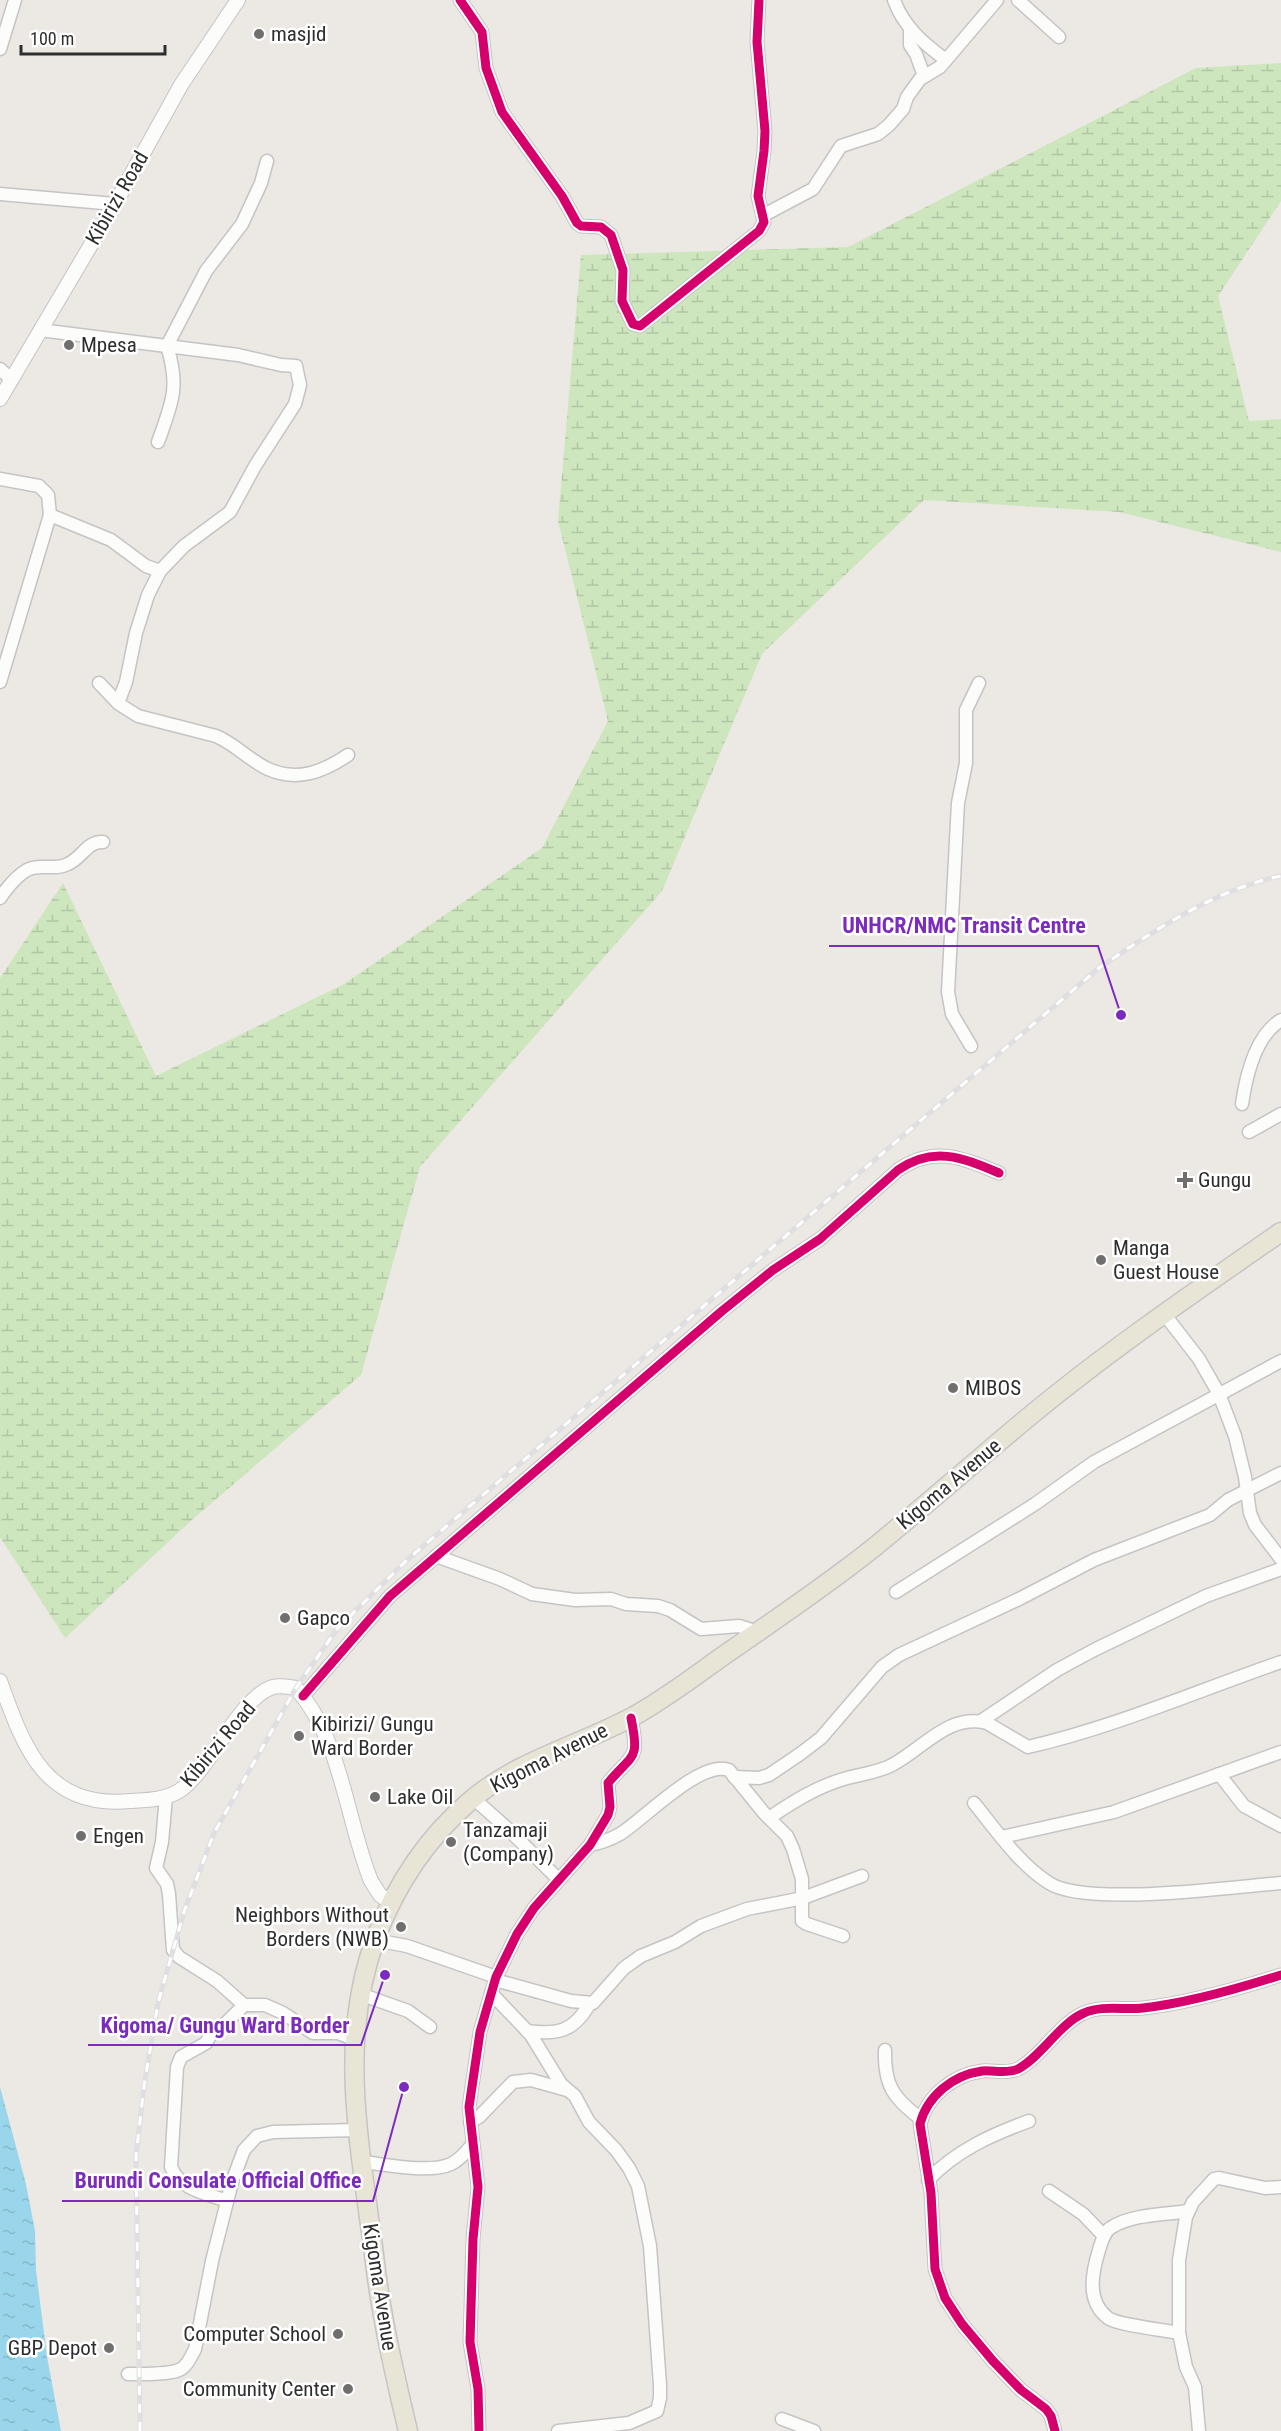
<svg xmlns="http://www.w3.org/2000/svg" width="1281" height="2431" viewBox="0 0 1281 2431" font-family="'Roboto Condensed',sans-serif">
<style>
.wetland{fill:url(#wetland-marsh)}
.water{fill:url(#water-ripples)}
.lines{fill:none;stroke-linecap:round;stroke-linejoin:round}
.minor-casing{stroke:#c5c4c5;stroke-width:15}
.tertiary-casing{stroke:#c5c4c5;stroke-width:16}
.primary-casing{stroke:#c6c5c4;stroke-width:21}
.minor{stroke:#fcfcfb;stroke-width:12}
.tertiary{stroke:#fcfcfb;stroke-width:14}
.primary{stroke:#e8e4d6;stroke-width:18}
.rail-casing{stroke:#dfdfe1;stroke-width:5}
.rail{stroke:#fff;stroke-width:3;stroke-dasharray:9;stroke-linecap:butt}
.cycleway-casing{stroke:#fff;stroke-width:13}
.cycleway{stroke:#d6006c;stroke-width:9}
.poi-dot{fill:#706f6e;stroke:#fff;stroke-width:2}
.labels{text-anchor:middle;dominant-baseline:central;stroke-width:5;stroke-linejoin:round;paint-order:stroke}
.poi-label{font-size:21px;fill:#2e2e2e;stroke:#fff;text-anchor:start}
.street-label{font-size:21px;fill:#2e2e2e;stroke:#fff}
.leader{fill:none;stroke:#7b2cbf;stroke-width:2}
.callout-dot{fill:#7b2cbf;stroke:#fff;stroke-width:2}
.callout-label{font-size:22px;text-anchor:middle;font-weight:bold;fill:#7b2cbf;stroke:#fff;stroke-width:5;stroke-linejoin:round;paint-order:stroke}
</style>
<defs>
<pattern id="wetland-marsh" width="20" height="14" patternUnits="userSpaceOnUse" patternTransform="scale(1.5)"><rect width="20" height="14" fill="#cee6be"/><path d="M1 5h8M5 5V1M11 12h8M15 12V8" fill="none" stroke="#b1c6a4"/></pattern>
<pattern id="water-ripples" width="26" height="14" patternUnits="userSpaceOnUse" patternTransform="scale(1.5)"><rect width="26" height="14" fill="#99d6ec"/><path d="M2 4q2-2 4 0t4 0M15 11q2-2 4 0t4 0" fill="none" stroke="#84b8cb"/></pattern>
</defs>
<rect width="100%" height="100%" fill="#ece8e4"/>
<!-- wetland -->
<polygon class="wetland" points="1281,63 1281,201 1218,296 1249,421 1281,419 1281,552 1119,512 924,500 762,654 662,891 420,1167 361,1375 194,1518 65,1638 0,1537 0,978 63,883 156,1076 344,984 542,848 608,721 558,521 581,255 848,247 1196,68"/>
<!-- water -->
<polygon class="water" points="0,2087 26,2184 35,2231 36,2270 47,2357 61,2431 0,2431"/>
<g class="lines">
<defs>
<g id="minor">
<polyline points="460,0 482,32 486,68 502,112 562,196 577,223 581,226 601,227 611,235 623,270 622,301 633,324 640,326 759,231 764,222 758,196 764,151 765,131 757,42 759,0"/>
<path d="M894 0C903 26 924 44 946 60"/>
<polyline points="1018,0 1059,37"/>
<polyline points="910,31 910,45 916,54 924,76"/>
<polyline points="0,49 15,0"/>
<polyline points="0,194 115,204"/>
<polyline points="764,215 813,189 841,146 878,134 889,125 903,109 907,97 920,79 940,67 997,0"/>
<polyline points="40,330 238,355 281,365 296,366 300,385 295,404 255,466 230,512 184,546 160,571 148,595 136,633 126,682 118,703"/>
<polyline points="0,369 12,380"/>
<path d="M158 442C172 403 180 387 167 346L206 271 242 224 261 183 267 161"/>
<polyline points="0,479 39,486 48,495 50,515 111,540 146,566 160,571"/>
<polyline points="0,682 50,515"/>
<path d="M99 683 119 704 138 716 216 736C235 744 249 760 268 769 297 782 323 772 348 755"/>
<path d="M0 898C7 888 16 876 27 870 39 863 55 871 68 864 82 858 87 841 103 842"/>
<polyline points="971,1046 952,1014 948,992 958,803 966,763 966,710 979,683"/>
<path d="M1242 1104C1246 1076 1255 1036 1281 1020"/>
<polyline points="1249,1132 1281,1114"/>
<polyline points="1165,1315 1199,1359 1219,1394 1235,1436 1245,1477 1250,1513 1255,1525 1281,1559"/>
<polyline points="436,1556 500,1579 532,1594 575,1600 611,1599 626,1604 658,1606 670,1610 701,1629 739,1626 758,1632"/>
<polyline points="896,1592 1035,1504 1094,1462 1281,1361"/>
<path d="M303 1696 390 1596 722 1311 773 1270 820 1239 898 1170C934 1145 963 1158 999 1173"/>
<polyline points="981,1721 1057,1670 1094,1650 1206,1596 1281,1569"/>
<polyline points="1219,1774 1244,1806 1281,1826"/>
<polyline points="734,1777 759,1778 769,1775 800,1754 821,1738 882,1667 899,1655 1019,1599 1094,1560 1210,1515 1228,1500 1281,1473"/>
<polyline points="166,1797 162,1842 156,1868 167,1884 169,1894 173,1950 179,1957 217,1981 244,2005 265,2005 283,2013 313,2033 338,2033 353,2039"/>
<polyline points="473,1798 508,1829 558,1879"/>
<path d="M974 1803C996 1830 1019 1864 1049 1883 1086 1907 1232 1887 1281 1883"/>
<path d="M769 1818C794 1801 818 1786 847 1778 862 1774 879 1772 892 1765 923 1749 948 1713 987 1723L1028 1747C1115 1727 1197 1691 1281 1662"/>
<polyline points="1002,1837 1114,1812 1281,1752"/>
<path d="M590 1845C601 1843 611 1839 620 1834 643 1820 701 1759 729 1770L764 1813 787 1836 793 1849 802 1879V1921L807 1924 843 1936"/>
<polyline points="375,1940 407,1946 496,1977"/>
<polyline points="495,1980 571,2001 593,2003 624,1968 641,1956 675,1942 701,1926 747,1909 803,1898 862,1876"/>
<polyline points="491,1993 531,2035 561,2084 575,2096 589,2122 616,2150 629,2168 638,2186 650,2246 660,2385 660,2398 657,2411 629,2423 558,2431"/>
<polyline points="360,1994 408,2011 430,2027"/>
<path d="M527 2031C557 2035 574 2032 590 2003"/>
<path d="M885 2050C884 2085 893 2098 921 2119"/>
<polyline points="470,2122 479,2117 513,2082 531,2080 567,2090"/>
<path d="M362 2162C385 2164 429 2174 451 2164 460 2160 466 2152 472 2145"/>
<path d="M928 2180C957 2150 991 2135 1029 2121"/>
<polyline points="1049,2191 1083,2214 1104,2236"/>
<path d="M227 2201C206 2193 180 2190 171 2167L177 2067 181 2057 206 2043 211 2034 227 2022 244 2005"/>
<path d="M1179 2333C1165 2330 1117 2325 1108 2318 1086 2301 1092 2273 1099 2250 1102 2241 1104 2231 1112 2227 1133 2214 1164 2215 1188 2211"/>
<path d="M128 2374C141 2374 171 2375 181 2369 188 2365 192 2355 195 2349L212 2261 232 2182 244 2150 257 2136 273 2132 358 2130"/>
<polyline points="782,2419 814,2431"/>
<path d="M479 2431 478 2389 470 2342 473 2239 478 2187 469 2107 480 2032 496 1977 517 1934 534 1908 590 1845 608 1815 610 1807 608 1783C633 1753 640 1761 631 1718"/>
<path d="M1055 2431 1051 2416 1046 2409 1021 2390 993 2361 962 2324 945 2298 935 2269 931 2193 920 2124C927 2096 953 2075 982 2071 994 2070 1007 2074 1018 2069 1041 2057 1060 2023 1084 2013 1101 2005 1124 2010 1143 2008 1189 2003 1237 1989 1281 1975"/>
<polyline points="1199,2431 1195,2387 1186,2367 1179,2333 1179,2260 1186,2217 1193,2202 1214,2179 1219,2178 1265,2188 1281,2187"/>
</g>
<g id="tertiary">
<polyline points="0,399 115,204 181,85 238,0"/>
<path d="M0 1681C24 1748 45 1809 130 1801 147 1800 164 1800 179 1791 209 1772 239 1697 273 1687 280 1685 289 1687 296 1688 342 1740 346 1819 371 1881L380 1895 391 1903"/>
</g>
<path id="primary" d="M408 2431C397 2385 386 2339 379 2292 375 2267 373 2242 369 2218 356 2121 341 2032 376 1937 396 1885 428 1837 470 1801 516 1761 580 1745 632 1717 669 1697 702 1670 736 1647 782 1615 828 1584 872 1549 926 1505 978 1459 1031 1415 1111 1349 1196 1291 1281 1232"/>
</defs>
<!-- minor casing -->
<use href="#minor" class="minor-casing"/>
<!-- tertiary casing -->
<use href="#tertiary" class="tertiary-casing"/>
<!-- primary casing -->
<use href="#primary" class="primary-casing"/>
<!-- minor -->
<use href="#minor" class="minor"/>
<!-- tertiary -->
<use href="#tertiary" class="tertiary"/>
<!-- primary -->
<use href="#primary" class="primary"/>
<defs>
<path id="rail" d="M140 2431 136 2156 144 2086 158 2003 184 1912 214 1833 296 1688 337 1629 407 1560 1099 968C1153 931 1216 889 1281 876"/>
</defs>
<!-- rail casing -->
<use href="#rail" class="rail-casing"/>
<!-- rail -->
<use href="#rail" class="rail"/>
<defs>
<g id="cycleway">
<polyline points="460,0 482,32 486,68 502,112 562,196 577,223 581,226 601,227 611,235 623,270 622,301 633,324 640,326 759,231 764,222 758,196 764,151 765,131 757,42 759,0"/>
<path d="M303 1696 390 1596 722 1311 773 1270 820 1239 898 1170C934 1145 963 1158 999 1173"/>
<path d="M479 2431 478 2389 470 2342 473 2239 478 2187 469 2107 480 2032 496 1977 517 1934 534 1908 590 1845 608 1815 610 1807 608 1783C633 1753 640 1761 631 1718"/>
<path d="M1055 2431 1051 2416 1046 2409 1021 2390 993 2361 962 2324 945 2298 935 2269 931 2193 920 2124C927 2096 953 2075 982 2071 994 2070 1007 2074 1018 2069 1041 2057 1060 2023 1084 2013 1101 2005 1124 2010 1143 2008 1189 2003 1237 1989 1281 1975"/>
</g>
</defs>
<!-- cycleway casing -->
<use href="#cycleway" class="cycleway-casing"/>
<!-- cycleway -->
<use href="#cycleway" class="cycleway"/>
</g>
<!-- markers -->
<g class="poi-dot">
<circle cx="259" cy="34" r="6"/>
<circle cx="69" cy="345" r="6"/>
<path d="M1182 1171h6v6h6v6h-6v6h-6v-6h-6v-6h6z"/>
<circle cx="1101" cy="1260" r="6"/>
<circle cx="953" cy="1388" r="6"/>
<circle cx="285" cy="1618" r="6"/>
<circle cx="299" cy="1736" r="6"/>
<circle cx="375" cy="1797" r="6"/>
<circle cx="81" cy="1836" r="6"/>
<circle cx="451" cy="1842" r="6"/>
<circle cx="401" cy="1927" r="6"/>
<circle cx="338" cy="2334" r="6"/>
<circle cx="109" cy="2348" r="6"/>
<circle cx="348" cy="2389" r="6"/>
</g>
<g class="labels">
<!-- poi labels -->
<g class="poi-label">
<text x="271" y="34">masjid</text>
<text x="81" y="345">Mpesa</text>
<text x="1198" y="1180">Gungu</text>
<text x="1113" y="1248">Manga<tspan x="1113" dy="24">Guest House</tspan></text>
<text x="965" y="1388">MIBOS</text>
<text x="297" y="1618">Gapco</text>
<text x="311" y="1724">Kibirizi/ Gungu<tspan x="311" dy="24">Ward Border</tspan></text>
<text x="387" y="1797">Lake Oil</text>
<text x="463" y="1830">Tanzamaji<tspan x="463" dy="24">(Company)</tspan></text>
<text x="93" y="1836">Engen</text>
<text x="389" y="1915" text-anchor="end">Neighbors Without<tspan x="389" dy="24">Borders (NWB)</tspan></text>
<text x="326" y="2334" text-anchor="end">Computer School</text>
<text x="97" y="2348" text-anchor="end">GBP Depot</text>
<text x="336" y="2389" text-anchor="end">Community Center</text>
</g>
<!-- street labels -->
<g class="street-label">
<text transform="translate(117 198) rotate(-60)">Kibirizi Road</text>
<text transform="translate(949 1484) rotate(-40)">Kigoma Avenue</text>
<text transform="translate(218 1744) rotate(-50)">Kibirizi Road</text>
<text transform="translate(549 1758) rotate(-27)">Kigoma Avenue</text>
<text transform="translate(380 2287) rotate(81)">Kigoma Avenue</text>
</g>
</g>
<!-- callouts -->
<path class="leader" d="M1121 1015L1098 946H829M385 1975L361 2045H88M404 2087L373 2201H62"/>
<g class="callout-dot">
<circle cx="1121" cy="1015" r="6"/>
<circle cx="385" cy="1975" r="6"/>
<circle cx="404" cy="2087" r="6"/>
</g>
<g class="callout-label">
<text x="964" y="933">UNHCR/NMC Transit Centre</text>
<text x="225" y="2033">Kigoma/ Gungu Ward Border</text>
<text x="218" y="2188">Burundi Consulate Official Office</text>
</g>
<!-- scale -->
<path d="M21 45v9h144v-9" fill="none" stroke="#2e2e2e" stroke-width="3"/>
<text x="30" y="45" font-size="18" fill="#2e2e2e" stroke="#ffffff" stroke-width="4.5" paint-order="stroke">100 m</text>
</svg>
